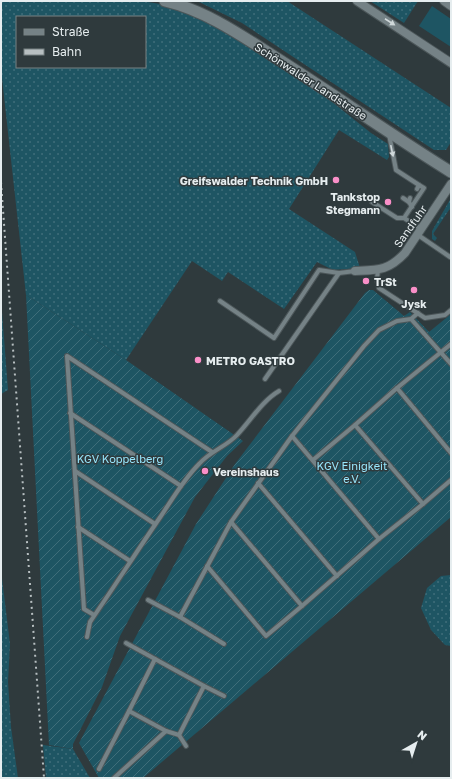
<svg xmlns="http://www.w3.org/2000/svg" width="452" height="779" viewBox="0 0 452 779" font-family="'Golos Text',sans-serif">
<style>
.grass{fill:url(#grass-dots);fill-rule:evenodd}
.park{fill:#1e5563}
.garden{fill:url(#garden-furrows)}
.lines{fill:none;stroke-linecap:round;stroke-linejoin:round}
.lane-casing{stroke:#4c5659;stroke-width:6}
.street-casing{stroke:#4c5659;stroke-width:10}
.secondary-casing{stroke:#4c5659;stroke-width:13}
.lane{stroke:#758286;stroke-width:4}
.street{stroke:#758286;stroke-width:8}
.secondary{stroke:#758286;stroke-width:11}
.rail{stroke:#b7bfc1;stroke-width:2;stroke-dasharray:2 4;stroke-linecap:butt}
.oneway{fill:#cfd8da}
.poi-dot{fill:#fa8fc8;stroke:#2f3a3d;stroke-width:1.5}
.labels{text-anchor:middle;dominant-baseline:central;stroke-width:3;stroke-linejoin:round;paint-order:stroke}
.street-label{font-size:11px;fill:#e6edef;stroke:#2f3a3d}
.poi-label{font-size:11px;font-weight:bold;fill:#e6edef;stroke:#2f3a3d;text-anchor:start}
.park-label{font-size:11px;fill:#97e6fc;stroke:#2f3a3d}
</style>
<defs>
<pattern id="grass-dots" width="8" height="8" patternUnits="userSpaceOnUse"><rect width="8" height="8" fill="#1e5563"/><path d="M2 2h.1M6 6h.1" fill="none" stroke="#3f6e7a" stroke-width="1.8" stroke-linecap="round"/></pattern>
<pattern id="garden-furrows" width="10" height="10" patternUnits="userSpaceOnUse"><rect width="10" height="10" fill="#1e5563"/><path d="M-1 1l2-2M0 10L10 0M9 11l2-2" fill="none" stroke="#3f6e7a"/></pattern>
</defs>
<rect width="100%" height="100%" fill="#2f3a3d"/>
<!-- grass -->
<g class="grass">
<path d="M34 1H42L46 2 65 1H142L172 6 199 17 229 32 311 85 371 133 388 144 389 157 387 160 339 130 289 209 355 252 360 268 333 270 317 262 284 309 228 272 222 281 192 261 126 360 26 295 1 69V2ZM17 17H145V67H17Z"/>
<polygon points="197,1 287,1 451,108 451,142 446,150 434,150 242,23"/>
<polygon points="370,1 418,1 404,23"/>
<polygon points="451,198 451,207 433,234 437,238 435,241 432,239 432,231"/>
<polygon points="1,299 8,390 1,394"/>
<polygon points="1,558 1,570 10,644 8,682 11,727 18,778 1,778"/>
<polygon points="451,575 451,646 445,645 431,630 421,608 427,588 441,576"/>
<polygon points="43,745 73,749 90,778 46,778"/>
</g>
<!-- park -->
<polygon class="park" points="432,6 451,19 451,47 419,26"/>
<!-- garden -->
<g class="garden">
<polygon points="369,290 373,290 404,316 410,312 429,332 451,314 451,517 143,778 99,778 79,743 196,524 235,464 365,293"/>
<polygon points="26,295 126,360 243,441 227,456 195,497 120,636 102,687 73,744 73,749 49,745"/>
</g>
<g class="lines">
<defs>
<g id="lane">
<polyline points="389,134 396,170 419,185 417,189"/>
<polyline points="403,198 409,202"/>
<polyline points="410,198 409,202 412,207"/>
<polyline points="372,202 397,218 404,218 421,229"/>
<polyline points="404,218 424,188 419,185"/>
<polyline points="418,235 450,257"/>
<polyline points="378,270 377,279 379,288 425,318 445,315 451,310"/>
<polyline points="220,301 274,338 319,270 339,273 355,271"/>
<polyline points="411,319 451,364"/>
<polyline points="265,379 339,273"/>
<polyline points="397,388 451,453"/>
<polyline points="70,413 181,486"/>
<polyline points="355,425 423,504"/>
<polyline points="292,436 379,539"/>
<polyline points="313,460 355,425 397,388 451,344"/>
<polyline points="75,471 155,524"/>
<polyline points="258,483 337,576"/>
<polyline points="231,522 302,606"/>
<polyline points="78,527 130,561"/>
<polyline points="207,566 266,636 302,606 379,539 423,504 451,480"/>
<polyline points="148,600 180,617 224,644"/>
<polyline points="94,615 84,609 67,356 212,452"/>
<polyline points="180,617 231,522 292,436 364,346 379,330 397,321 411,319 418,313"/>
<path d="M87 637 90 622C114 587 137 551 161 516 173 498 184 479 199 464 210 451 226 447 237 435 251 420 262 401 279 391"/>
<polyline points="126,643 204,686 224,696"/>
<polyline points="155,659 129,711 166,731 179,735 186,746"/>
<polyline points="179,735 204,686"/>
<polyline points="99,769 129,711"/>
<polyline points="114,778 166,731"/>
</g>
<g id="street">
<polyline points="357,1 451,63"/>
<polyline points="444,1 451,6"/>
<path d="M355 271C378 270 388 271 405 253L451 184"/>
</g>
<path id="secondary" d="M165 1C207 11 242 36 278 59 336 96 393 136 451 172"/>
</defs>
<!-- lane casing -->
<use href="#lane" class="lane-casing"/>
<!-- street casing -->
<use href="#street" class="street-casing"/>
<!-- secondary casing -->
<use href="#secondary" class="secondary-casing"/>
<!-- lane -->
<use href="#lane" class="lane"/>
<!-- street -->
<use href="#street" class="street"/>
<!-- secondary -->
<use href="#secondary" class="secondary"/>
<!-- rail -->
<polyline class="rail" points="1,182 44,778"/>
</g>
<!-- one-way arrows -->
<defs><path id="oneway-solid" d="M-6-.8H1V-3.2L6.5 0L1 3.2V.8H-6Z"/></defs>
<g class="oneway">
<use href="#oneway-solid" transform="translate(390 22) rotate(33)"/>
<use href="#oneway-solid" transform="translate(392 151) rotate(78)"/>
</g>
<!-- markers -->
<g class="poi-dot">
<circle cx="336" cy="180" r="4"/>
<circle cx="388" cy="202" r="4"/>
<circle cx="366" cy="281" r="4"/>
<circle cx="414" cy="290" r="4"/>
<circle cx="198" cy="360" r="4"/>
<circle cx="205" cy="471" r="4"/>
</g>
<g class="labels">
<!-- street labels -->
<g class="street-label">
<text transform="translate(311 81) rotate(33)">Schönwalder Landstraße</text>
<text transform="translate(410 226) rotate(-55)">Sandfuhr</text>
</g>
<!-- poi labels -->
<g class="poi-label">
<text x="328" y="180" text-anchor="end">Greifswalder Technik GmbH</text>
<text x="380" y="196" text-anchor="end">Tankstop<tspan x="380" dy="13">Stegmann</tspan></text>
<text x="374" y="281">TrSt</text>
<text x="414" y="303" text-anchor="middle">Jysk</text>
<text x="206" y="360">METRO GASTRO</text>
<text x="213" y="471">Vereinshaus</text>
</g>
<!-- park labels -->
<g class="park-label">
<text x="120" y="458">KGV Koppelberg</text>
<text x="352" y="465">KGV Einigkeit<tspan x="352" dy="13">e.V.</tspan></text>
</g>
</g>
<!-- border -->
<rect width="452" height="779" fill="none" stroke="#e6edef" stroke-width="4"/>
<!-- legend -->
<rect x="16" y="16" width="130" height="52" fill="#2f3a3d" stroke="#788284"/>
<rect x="24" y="29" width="20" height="6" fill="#758286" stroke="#788284"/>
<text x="52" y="36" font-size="12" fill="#e6edef">Straße</text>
<rect x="24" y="49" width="20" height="6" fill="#b7bfc1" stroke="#788284"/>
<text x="52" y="56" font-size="12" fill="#e6edef">Bahn</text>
<!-- north arrow -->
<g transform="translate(416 743) rotate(39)" stroke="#2f3a3d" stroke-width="3" paint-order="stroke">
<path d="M0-3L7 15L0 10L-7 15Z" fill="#e6edef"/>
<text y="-6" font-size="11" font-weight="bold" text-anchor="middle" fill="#e6edef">N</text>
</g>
</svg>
